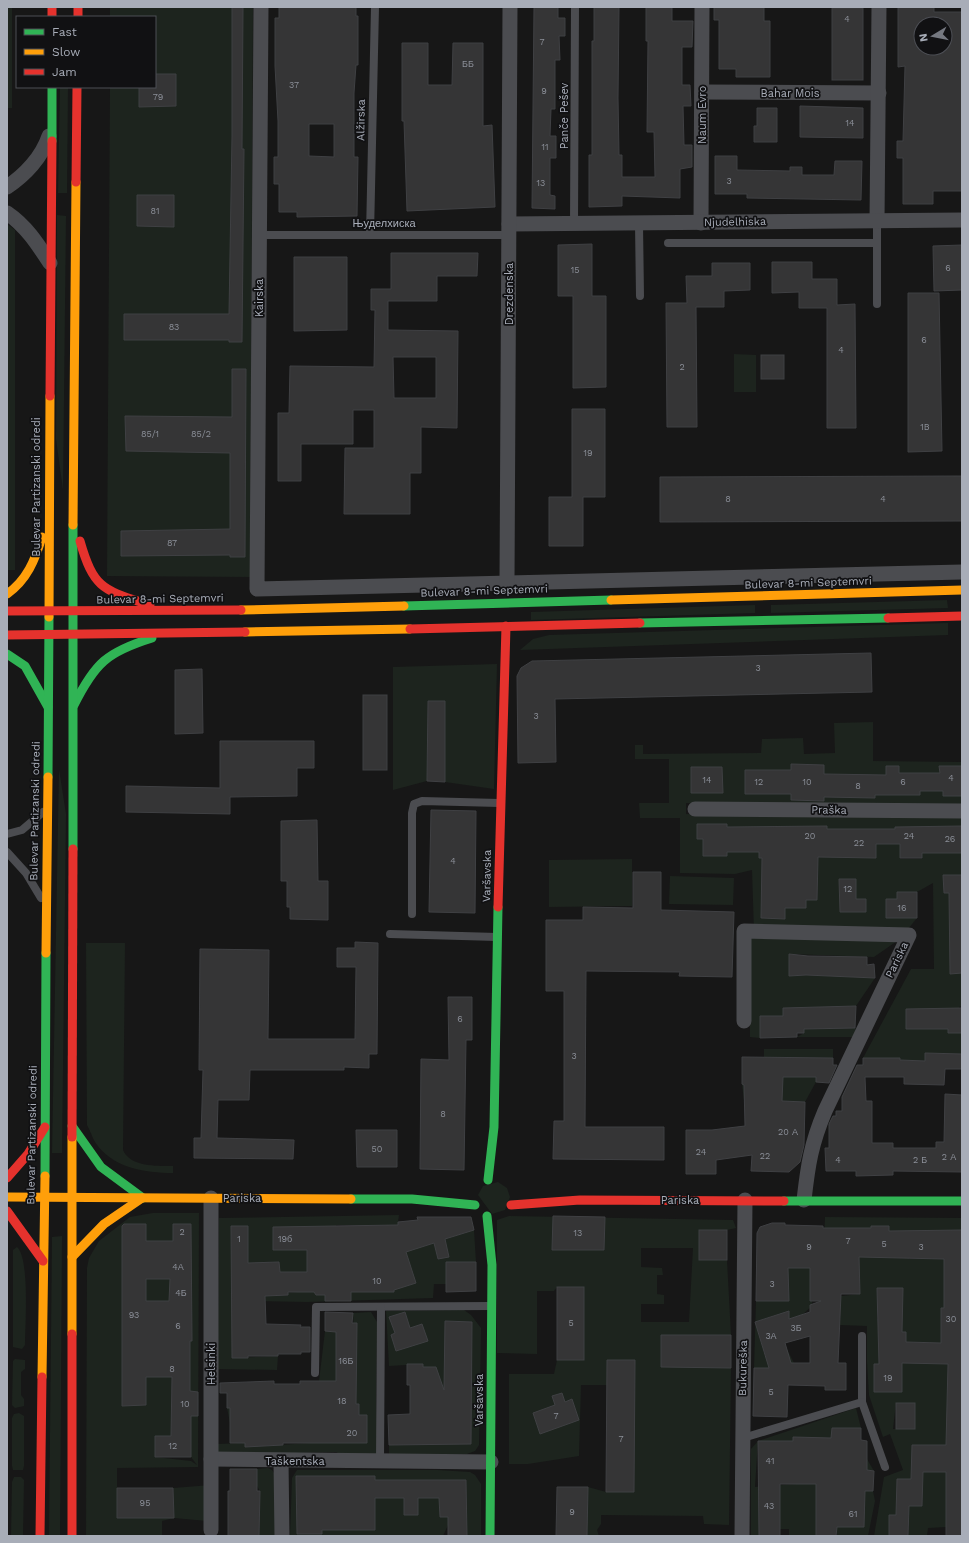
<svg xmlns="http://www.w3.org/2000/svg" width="969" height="1543" viewBox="0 0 969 1543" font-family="'Work Sans',sans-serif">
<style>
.green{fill:#1d241e;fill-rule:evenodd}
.building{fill:#353536;stroke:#3f4043;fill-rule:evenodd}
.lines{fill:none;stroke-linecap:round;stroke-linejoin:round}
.lane{stroke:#4b4c50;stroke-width:8}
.street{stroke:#4b4c50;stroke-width:15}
.fast{stroke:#30b455;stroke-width:9}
.slow{stroke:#ff9f0a;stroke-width:9}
.jam{stroke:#e5322d;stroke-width:9}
.labels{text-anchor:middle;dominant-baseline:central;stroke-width:3.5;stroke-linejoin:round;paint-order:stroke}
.number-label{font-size:9px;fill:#8b8f98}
.street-label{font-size:11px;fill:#a8adb8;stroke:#111113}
</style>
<rect width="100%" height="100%" fill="#171717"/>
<!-- green -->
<g class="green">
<rect x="7" y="7" width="5" height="101"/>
<polygon points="110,7 253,7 250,577 107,576 110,87 155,87 155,17 110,17"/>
<polygon points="60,87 68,87 67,193 58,193"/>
<polygon points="57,215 66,216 63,490 56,439"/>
<polygon points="7,224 15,230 15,570 7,570"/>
<polygon points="734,354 756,355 756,392 734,392"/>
<polygon points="947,600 948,608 771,613 771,605"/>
<polygon points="755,605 755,613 531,620 531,612"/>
<polygon points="948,623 948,635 520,650 533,639 549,635"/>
<polygon points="497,664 494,789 445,782 445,701 428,701 427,781 393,790 393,667"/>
<path d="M873 722V761L962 762V806L686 803V814L962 818V875L943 876 944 893H949L950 973H962V1006L959 1007V1016H948V1032L962 1033V1054L925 1053V1061H914L904 1069 900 1058H863L911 969H934L933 883 917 892H897V899H886V918H917L908 929 754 932 752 870 735 874 680 873V818H640L639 803H669V759H635V745H643V754L761 753 762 739 803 738 804 754 835 753 834 723ZM727 824V856H703V839ZM895 827 923 828 922 859H900V844H895ZM841 829H876V858H841ZM827 846 831 847V857H808ZM762 870 818 871 817 900H806L805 908H785V919L761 918ZM839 879H856V899H866V912H840ZM906 1009H940V1029H906Z"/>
<polygon points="59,769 66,814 62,1153 52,1153"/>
<polygon points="632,859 632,906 549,907 549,860"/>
<polygon points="670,876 734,878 733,905 669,904"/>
<polygon points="750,938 897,941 874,957 789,954 789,976 806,975 875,978 856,1006 783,1008 783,1016 760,1016 760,1038 750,1037"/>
<path d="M86 943H125L123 1150C130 1167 157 1166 173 1166V1173C145 1173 112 1168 95 1142 92 1137 90 1130 87 1125Z"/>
<polygon points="856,1028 853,1037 797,1037 804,1033 804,1029"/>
<polygon points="764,1049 833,1049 833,1058 764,1057"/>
<polygon points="783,1077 816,1077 816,1082 805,1102 744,1101 742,1084 782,1085"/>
<polygon points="498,1182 507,1188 510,1197 505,1210 492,1214 478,1195 483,1186"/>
<path d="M153 1213H199L198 1467 117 1468V1518L174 1517 173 1488 211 1485 207 1521 174 1518 162 1521V1536H86L87 1268 89 1258 99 1241 130 1217ZM146 1224V1405L122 1406V1225ZM173 1224H191V1279L162 1241H173ZM170 1286H192V1341H171L162 1322V1301H169ZM155 1350 189 1377H155ZM171 1392H198V1416H171ZM155 1436H191V1457L197 1465 191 1461 155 1457Z"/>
<path d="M399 1215 398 1222 401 1242 419 1239 424 1246 434 1243 438 1259 449 1256 445 1239 474 1230 476 1262H446V1284H434L433 1298 307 1302 248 1301V1271L232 1270V1309H248V1321L232 1325V1358L278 1356 277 1370 218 1369 219 1218ZM336 1225H386V1254H336ZM231 1226H248V1251H231ZM273 1227H322L323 1250H273ZM407 1255 415 1283 399 1288 390 1260ZM336 1257H353V1260H358V1268H360V1273H394V1292H361V1288H351V1295H316L314 1289H307V1261H324V1271H332V1259H336ZM266 1262H279L280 1272H296L297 1292 288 1293V1295L273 1296V1293H267Z"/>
<path d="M509 1216 733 1220 736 1228 727 1230H699V1260H727L731 1335H661L731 1368 729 1525 704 1524 703 1516 601 1515V1524L597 1530 599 1536H587L588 1487 606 1492H634L635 1360H608L607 1385H581L579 1456 528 1464H509V1374H554L557 1360H584V1287H557L554 1291H537V1354L497 1353V1220ZM641 1248H693L689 1322H641V1304H664V1295L657 1294V1275H663L662 1268 641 1267Z"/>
<path d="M825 1217 962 1218V1230L948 1279H944V1291H962V1308L941 1309V1329L962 1330 948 1340 946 1527 928 1528 927 1536H908L909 1515H890L889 1536H874L884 1477 903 1470 890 1434 883 1437 869 1395 867 1362V1326L840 1325 841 1296 860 1294V1273L840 1274 812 1298V1306L802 1315 783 1321 776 1315 755 1322 765 1356 787 1349 794 1363 788 1368H754L756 1301H788V1268H823ZM871 1226H889V1231H897L898 1257H871ZM933 1231V1259H909V1236ZM877 1288H902V1319H877ZM879 1332 905 1354H879ZM909 1342H930L929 1363H909ZM874 1364 902 1365V1392H874ZM896 1403H915V1429H893ZM912 1445H933L912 1472ZM897 1479 923 1480 922 1506H896Z"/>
<polygon points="62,1236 60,1536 49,1536 52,1237"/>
<path d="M17 1247C30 1258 25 1327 25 1345L22 1349 13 1347V1250Z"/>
<path d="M464 1310 471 1315 481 1328 479 1445 475 1451 467 1454 389 1455V1445L471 1443 468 1405 472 1404 471 1359 454 1397 437 1385 436 1367H423V1364L389 1366 386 1311ZM405 1312 410 1328 427 1340 397 1351 391 1335 395 1333 389 1317ZM445 1321 472 1322V1350H452Z"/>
<polygon points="371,1312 377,1322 376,1402 378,1456 339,1457 337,1452 216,1455 217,1444 245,1443 246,1447 310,1443 367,1443 245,1423 230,1423 227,1408 359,1412 359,1404 356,1404 319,1381 325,1331 336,1332 336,1373 356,1373 353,1313"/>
<polygon points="15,1359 25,1360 25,1369 21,1372 21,1395 24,1399 24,1406 15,1408 12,1405 13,1361"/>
<path d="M856 1408 861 1428H832L831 1458 867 1459 874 1471 853 1470 852 1491H873L875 1501 868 1536H837V1516L816 1515V1536H789V1529H759V1536H751V1449L758 1441ZM793 1437 796 1484 755 1487 758 1441H781L793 1449ZM759 1495 780 1517H759ZM864 1502V1527H842Z"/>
<polygon points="19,1413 24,1416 24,1466 23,1470 13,1470 12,1466 12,1418 14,1414"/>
<polygon points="268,1468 272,1470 276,1476 276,1536 259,1536 260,1491 257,1486 257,1469"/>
<path d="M297 1470H438L470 1472 475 1475 481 1484V1536H467L466 1480H439L440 1517H448V1525L443 1536H290L292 1478ZM296 1476H323L322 1534H297V1515L302 1500H296ZM334 1476H375V1530ZM386 1480H434V1498H418V1515H404V1498H386Z"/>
<polygon points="14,1477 21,1477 24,1480 23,1536 11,1536 12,1482"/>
</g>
<!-- building -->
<g class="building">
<polygon points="232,7 243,7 242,149 244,149 242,342 229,342 229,340 124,340 124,314 229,314 232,136"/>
<path d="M279 7H356V16H358V65H356L354 93V157H358L357 216 297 217V212H279V184H274V157H278V121L275 66V18H279ZM309 124H334V157L309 156Z"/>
<polygon points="534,7 558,7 558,18 565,18 565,36 559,36 560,60 555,60 555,109 551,109 550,136 556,136 556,158 550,158 550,195 555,196 555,209 532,208"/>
<polygon points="594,7 619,7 618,98 619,155 622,155 622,177 655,177 654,132 647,132 648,41 646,41 646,7 672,7 672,21 693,21 692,47 682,47 682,85 690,85 691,106 683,106 684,145 692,145 692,167 680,169 680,198 622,196 622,206 589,207 589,155 592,155 592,41 594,41"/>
<polygon points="714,7 764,7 764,21 770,21 770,77 736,77 736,69 719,69 719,20 714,20"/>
<path d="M898 7H934V12H962V191H933V204H903V158H897V141H903L905 66 898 67ZM921 24H945V49H921Z"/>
<rect x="832" y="8" width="31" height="72"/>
<polygon points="402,43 428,43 428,85 452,85 453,43 483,43 483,126 492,125 495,207 407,211 404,121 402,121"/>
<polygon points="155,74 176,74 176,106 139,107 139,87 155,87"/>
<polygon points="800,106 863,108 863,138 800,137"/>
<polygon points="757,108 777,108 777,142 754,142 754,126 757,126"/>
<polygon points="715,156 737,156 737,170 790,171 790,167 802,167 802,175 834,175 835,161 862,161 861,200 747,198 747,194 715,194"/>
<polygon points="137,195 174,195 174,227 137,226"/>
<polygon points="592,244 592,296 606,296 606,387 573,388 573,296 558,296 558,245"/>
<polygon points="962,245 962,290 934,291 933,246"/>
<path d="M391 253H478L477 276H437V301H388V330L458 331 457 428 421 427V473H410V514H344L345 448H374V410H353V444H301V481H278V413H289L290 366 374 367 375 310H371V289H391ZM393 357H436V398H394Z"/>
<polygon points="294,257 347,257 347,330 294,331"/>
<polygon points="772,262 812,262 812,279 837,279 837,305 855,304 856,428 827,428 827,308 799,308 799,292 772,293"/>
<polygon points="712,263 750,263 750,290 724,291 724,307 696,307 697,427 667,427 666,303 687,303 686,276 712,276"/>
<polygon points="908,293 939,293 942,451 908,452"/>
<rect x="761" y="355" width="23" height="24"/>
<polygon points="232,369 246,369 245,557 230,557 230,555 121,556 121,531 230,529 230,453 126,451 125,416 232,417"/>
<polygon points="572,409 605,409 605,497 583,497 583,546 549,546 549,497 572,497"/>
<polygon points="962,476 962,521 660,522 660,477"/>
<polygon points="871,653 872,692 555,699 556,762 518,763 517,676 521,668 532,661"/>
<polygon points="202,669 203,733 175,734 175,670"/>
<rect x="363" y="695" width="24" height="75"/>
<polygon points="428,701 445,701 445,782 427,781"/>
<polygon points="220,741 314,741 314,768 297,768 297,796 230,797 230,814 126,812 126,786 220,788"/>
<polygon points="791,764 824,765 824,774 886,775 886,766 899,766 899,773 940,773 939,766 962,766 962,796 943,796 943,791 920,791 920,795 875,795 875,798 824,797 824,801 791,800 791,794 745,794 745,770 791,770"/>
<polygon points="691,767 722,767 723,793 691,793"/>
<polygon points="431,810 476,811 475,913 429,912"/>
<polygon points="317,820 318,881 328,881 328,920 290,919 290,907 287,907 287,881 281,881 281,821"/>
<polygon points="697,824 727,824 727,827 827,826 827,829 895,829 895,827 962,826 962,853 922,853 922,858 900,858 900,844 876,844 876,858 818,857 817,900 806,900 806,908 785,908 785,919 761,918 762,858 759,858 759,852 727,852 727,856 703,856 703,839 697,839"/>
<polygon points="633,872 661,872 661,910 734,912 732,977 679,976 680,972 586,971 585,1127 664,1127 664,1160 553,1159 554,1121 564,1121 564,991 546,991 546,920 583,920 583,907 633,908"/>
<polygon points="943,875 962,875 962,973 950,974 949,893 944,893"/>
<polygon points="839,879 856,879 856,899 866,899 866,912 840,912"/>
<polygon points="897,892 917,892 917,918 886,918 886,899 897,899"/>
<polygon points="355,942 378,943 377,1054 369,1054 369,1068 344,1067 344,1070 250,1070 249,1100 218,1100 217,1138 294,1140 293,1159 194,1158 194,1138 201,1138 203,1070 199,1070 200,949 269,950 268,1039 355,1039 356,967 337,967 337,948 355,948"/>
<polygon points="789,954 808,956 867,957 867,965 874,964 875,978 806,975 789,976"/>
<polygon points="448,997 472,997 472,1040 466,1040 464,1170 420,1169 421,1059 449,1060"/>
<polygon points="856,1006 855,1028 804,1029 804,1033 797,1033 797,1037 760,1038 760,1016 783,1016 783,1008"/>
<polygon points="962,1008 962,1033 948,1033 948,1029 906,1029 906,1009"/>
<polygon points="925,1053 962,1054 962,1069 945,1069 944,1085 904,1084 904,1077 865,1077 866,1101 872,1101 872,1143 893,1143 893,1148 936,1148 936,1142 944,1142 945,1094 962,1095 962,1172 893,1171 893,1175 856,1176 856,1171 826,1171 825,1148 829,1148 829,1124 833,1116 836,1116 836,1111 842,1111 842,1097 857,1065 863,1065 863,1058 900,1058 900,1060 925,1061"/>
<polygon points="742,1057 833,1058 833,1065 837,1065 829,1083 816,1082 816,1077 783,1077 782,1101 805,1102 804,1145 800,1162 789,1172 751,1171 752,1155 716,1160 716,1174 686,1174 686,1130 712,1130 745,1126 744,1085 742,1084"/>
<polygon points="356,1130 397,1130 397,1167 357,1167"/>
<polygon points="553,1216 605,1217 604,1250 552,1250"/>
<polygon points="417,1217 471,1217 474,1230 445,1239 449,1257 438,1259 434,1243 406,1252 416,1283 394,1290 394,1292 351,1292 351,1301 325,1301 325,1295 316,1295 314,1292 288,1292 288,1295 265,1296 266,1324 301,1325 300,1327 310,1327 310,1352 301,1352 301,1354 278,1354 278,1356 248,1356 248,1358 232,1358 231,1226 248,1226 248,1263 279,1262 280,1272 307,1272 307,1250 273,1250 273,1227 398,1225 398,1222 418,1220"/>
<path d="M772 1223H785V1225L823 1226V1228H871V1226H889V1231L962 1230V1536H946V1472H923L922 1506H909L908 1536H889V1515H896L897 1479H911L912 1445H946L948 1364 902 1363V1392H874V1364H879L877 1288H903L902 1332H906V1342L941 1343V1308H944V1259L859 1257 860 1294H841L838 1363H846V1390H825V1386L788 1385 787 1417 753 1416 754 1368H769L755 1322 789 1311V1319L810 1312V1305L821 1301H810V1268H788L789 1301H756L757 1233 760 1227ZM810 1336V1363H791L785 1343Z"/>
<path d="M124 1224H146V1241H173V1224H191L192 1341H190V1391L198 1392V1416H191V1457H155V1436H171L172 1377H146V1405L122 1406V1226ZM146 1279H170L169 1301H146Z"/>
<rect x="699" y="1230" width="28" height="30"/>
<polygon points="446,1262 476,1262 476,1291 446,1292"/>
<rect x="557" y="1287" width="27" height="73"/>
<polygon points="325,1312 353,1313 352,1323 357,1323 356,1404 359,1404 359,1415 367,1415 367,1443 283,1443 283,1445 245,1447 245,1443 230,1443 230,1408 227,1408 227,1393 220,1393 220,1383 274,1381 274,1384 300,1384 300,1381 336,1381 336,1332 325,1331"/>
<polygon points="405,1312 410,1328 422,1324 428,1341 396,1351 391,1335 395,1333 389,1317"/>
<polygon points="445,1321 472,1322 471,1444 389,1445 388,1415 410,1414 410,1385 407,1385 407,1364 423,1364 423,1367 436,1367 444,1390"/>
<polygon points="661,1335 731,1335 731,1368 661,1367"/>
<polygon points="607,1360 635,1360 634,1492 606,1492"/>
<polygon points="562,1393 565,1402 572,1399 579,1420 540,1434 533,1413 555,1405 552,1396"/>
<rect x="896" y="1403" width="19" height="26"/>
<polygon points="832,1428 861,1428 861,1440 867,1441 867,1470 874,1471 873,1491 865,1491 864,1527 837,1527 836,1536 816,1536 816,1484 780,1484 780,1536 759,1536 758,1441 793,1441 793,1437 831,1438"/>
<polygon points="230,1469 257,1469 257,1491 260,1491 259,1536 228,1536 228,1491 230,1491"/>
<polygon points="296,1476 375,1476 375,1480 466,1480 467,1536 448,1536 448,1517 440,1517 439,1498 418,1498 418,1515 404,1515 404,1498 375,1498 375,1530 322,1530 322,1534 297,1534"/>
<polygon points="557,1487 588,1487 587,1536 556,1536"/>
<polygon points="117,1488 173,1488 174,1518 117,1518"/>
</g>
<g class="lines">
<!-- lane -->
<g class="lane">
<polyline points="574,224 575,7"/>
<polyline points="639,224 640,296"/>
<polyline points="370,234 375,7"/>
<polyline points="260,235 509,235"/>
<polyline points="668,243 877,243"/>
<polyline points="877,304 877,221"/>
<polyline points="7,834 22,830 43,812"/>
<polyline points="7,852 26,873 41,898"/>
<polyline points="412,914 412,813 414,804 422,801 499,803"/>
<polyline points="390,934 497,937"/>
<polyline points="862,1336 862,1402 885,1467"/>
<polyline points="315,1373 316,1307 491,1306"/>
<polyline points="743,1438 862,1402"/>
<polyline points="380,1461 381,1307"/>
</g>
<!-- street -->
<g class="street">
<polyline points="261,7 257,589 962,572"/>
<polyline points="702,92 879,93"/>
<path d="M7 187C25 175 42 157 49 136"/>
<path d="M7 213C26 226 37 243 50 263"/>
<polyline points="877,221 879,7"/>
<polyline points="701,223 702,7"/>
<polyline points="509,224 962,220"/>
<polyline points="507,582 510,7"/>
<polyline points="695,809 962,811"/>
<path d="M744 1021V931L909 935 825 1111C811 1144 808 1165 804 1200"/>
<polyline points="211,1459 491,1462"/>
<polyline points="281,1461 282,1536"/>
<polyline points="211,1530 211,1198"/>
<polyline points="742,1536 745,1200"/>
</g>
<!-- fast -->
<g class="fast">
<polyline points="52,141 52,87"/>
<polyline points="404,606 611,600"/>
<polyline points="640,623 888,618"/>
<polyline points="7,654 25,666 48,707"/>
<path d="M74 705C95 663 107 652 152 638"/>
<polyline points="48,777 49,617"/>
<polyline points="73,849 73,525"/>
<polyline points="72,1126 101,1167 143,1198"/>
<polyline points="45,1176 46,953"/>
<polyline points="488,1180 494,1127 498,907"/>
<polyline points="351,1199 412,1199 475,1205"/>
<polyline points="784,1201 962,1201"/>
<polyline points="487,1216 492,1265 490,1536"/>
</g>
<!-- slow -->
<g class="slow">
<polyline points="73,525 76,182"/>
<path d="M7 594C27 580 35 560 42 537"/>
<polyline points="611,600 962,590"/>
<polyline points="241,610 404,606"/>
<polyline points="49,617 50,396"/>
<polyline points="245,632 410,629"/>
<polyline points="46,953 48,777"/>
<polyline points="7,1197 351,1199"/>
<polyline points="72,1257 104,1224 142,1198"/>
<polyline points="72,1334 72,1137"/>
<polyline points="42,1377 45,1176"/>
</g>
<!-- jam -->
<g class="jam">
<polyline points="52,7 52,17"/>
<polyline points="78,7 78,17"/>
<polyline points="76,182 77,87"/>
<polyline points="50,396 52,141"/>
<path d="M80 541C94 590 104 590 150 605"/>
<polyline points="7,611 241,610"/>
<polyline points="888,618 962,616"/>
<polyline points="410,629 640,623"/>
<polyline points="7,635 245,632"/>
<polyline points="498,907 506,626"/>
<polyline points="72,1137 73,849"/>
<polyline points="7,1178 28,1154 45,1127"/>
<polyline points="511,1205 580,1200 784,1201"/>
<polyline points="7,1211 43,1261"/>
<polyline points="40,1536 42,1377"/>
<polyline points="72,1536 72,1334"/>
</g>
</g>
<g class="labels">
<!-- number labels -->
<g class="number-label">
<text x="847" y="19">4</text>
<text x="542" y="42">7</text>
<text x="468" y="64">ББ</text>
<text x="294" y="85">37</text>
<text x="544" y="91">9</text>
<text x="158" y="97">79</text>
<text x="850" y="123">14</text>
<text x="545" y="147">11</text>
<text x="729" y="181">3</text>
<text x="541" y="183">13</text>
<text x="155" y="211">81</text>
<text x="948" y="268">6</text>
<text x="575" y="270">15</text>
<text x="174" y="327">83</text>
<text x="924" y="340">6</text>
<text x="841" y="350">4</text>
<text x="682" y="367">2</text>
<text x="925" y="427">1B</text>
<text x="150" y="434">85/1</text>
<text x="201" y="434">85/2</text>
<text x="588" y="453">19</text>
<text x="728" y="499">8</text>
<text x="883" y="499">4</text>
<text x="172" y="543">87</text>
<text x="758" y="668">3</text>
<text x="536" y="716">3</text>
<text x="951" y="778">4</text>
<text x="707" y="780">14</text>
<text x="759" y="782">12</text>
<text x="807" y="782">10</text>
<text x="903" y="782">6</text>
<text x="858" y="786">8</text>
<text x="810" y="836">20</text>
<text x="909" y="836">24</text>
<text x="950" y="839">26</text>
<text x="859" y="843">22</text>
<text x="453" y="861">4</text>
<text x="848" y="889">12</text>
<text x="902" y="908">16</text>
<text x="460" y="1019">6</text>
<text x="574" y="1056">3</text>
<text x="443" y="1114">8</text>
<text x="788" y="1132">20 А</text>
<text x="377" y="1149">50</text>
<text x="701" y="1152">24</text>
<text x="765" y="1156">22</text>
<text x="949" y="1157">2 А</text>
<text x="838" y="1160">4</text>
<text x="920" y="1160">2 Б</text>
<text x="182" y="1232">2</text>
<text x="578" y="1233">13</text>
<text x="239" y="1239">1</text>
<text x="285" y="1239">19б</text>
<text x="848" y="1241">7</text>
<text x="884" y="1244">5</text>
<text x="809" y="1247">9</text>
<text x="921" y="1247">3</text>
<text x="178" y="1267">4А</text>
<text x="377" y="1281">10</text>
<text x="772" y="1284">3</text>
<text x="181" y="1293">4Б</text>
<text x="134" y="1315">93</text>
<text x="951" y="1319">30</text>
<text x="571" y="1323">5</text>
<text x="178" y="1326">6</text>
<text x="796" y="1328">3Б</text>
<text x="771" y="1336">3А</text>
<text x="346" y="1361">16Б</text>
<text x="172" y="1369">8</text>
<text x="888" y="1378">19</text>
<text x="771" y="1392">5</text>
<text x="342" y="1401">18</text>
<text x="185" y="1404">10</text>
<text x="556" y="1416">7</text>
<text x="352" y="1433">20</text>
<text x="621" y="1439">7</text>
<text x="173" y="1446">12</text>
<text x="770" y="1461">41</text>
<text x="145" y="1503">95</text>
<text x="769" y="1506">43</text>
<text x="572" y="1512">9</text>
<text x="853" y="1514">61</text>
</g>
<!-- street labels -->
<g class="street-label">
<text x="790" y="93">Bahar Mois</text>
<text transform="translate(702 115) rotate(-90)">Naum Evro</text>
<text transform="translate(564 116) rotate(-90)">Panče Pešev</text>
<text transform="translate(361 120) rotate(-89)">Alžirska</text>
<text transform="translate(735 222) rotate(-1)">Njudelhiska</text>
<text x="384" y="223">Њуделхиска</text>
<text transform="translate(509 294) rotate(-90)">Drezdenska</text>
<text transform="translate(259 298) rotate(-90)">Kairska</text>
<text transform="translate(36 487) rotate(-90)">Bulevar Partizanski odredi</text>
<text transform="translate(808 583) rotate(-2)">Bulevar 8-mi Septemvri</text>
<text transform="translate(484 591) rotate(-2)">Bulevar 8-mi Septemvri</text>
<text transform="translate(160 599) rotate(-1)">Bulevar 8-mi Septemvri</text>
<text transform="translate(829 810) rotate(1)">Praška</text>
<text transform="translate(35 811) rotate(-89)">Bulevar Partizanski odredi</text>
<text transform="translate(487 876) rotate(-89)">Varšavska</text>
<text transform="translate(897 960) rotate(-64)">Pariska</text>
<text transform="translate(32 1135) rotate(-89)">Bulevar Partizanski odredi</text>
<text x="242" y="1198">Pariska</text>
<text x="680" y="1200">Pariska</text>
<text transform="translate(211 1364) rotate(-90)">Helsinki</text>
<text transform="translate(743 1368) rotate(-89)">Bukureška</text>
<text transform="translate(479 1400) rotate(-90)">Varšavska</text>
<text x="295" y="1461">Taškentska</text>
</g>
</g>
<!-- border -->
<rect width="969" height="1543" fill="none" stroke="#a8adb8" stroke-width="16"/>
<!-- legend -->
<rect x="16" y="16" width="140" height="72" fill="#111113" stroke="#4d4f55"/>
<rect x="24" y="29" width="20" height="6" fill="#30b455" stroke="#4d4f55"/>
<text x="52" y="36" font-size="12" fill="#a8adb8">Fast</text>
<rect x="24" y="49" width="20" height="6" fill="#ff9f0a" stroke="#4d4f55"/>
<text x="52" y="56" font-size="12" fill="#a8adb8">Slow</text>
<rect x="24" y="69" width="20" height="6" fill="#e5322d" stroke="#4d4f55"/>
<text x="52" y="76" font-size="12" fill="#a8adb8">Jam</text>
<!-- north arrow -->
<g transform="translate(933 36) rotate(260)"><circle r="19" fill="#111113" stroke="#4d4f55"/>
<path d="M0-3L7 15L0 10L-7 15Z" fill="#757880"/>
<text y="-6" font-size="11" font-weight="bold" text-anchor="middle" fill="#a8adb8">N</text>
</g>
</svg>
